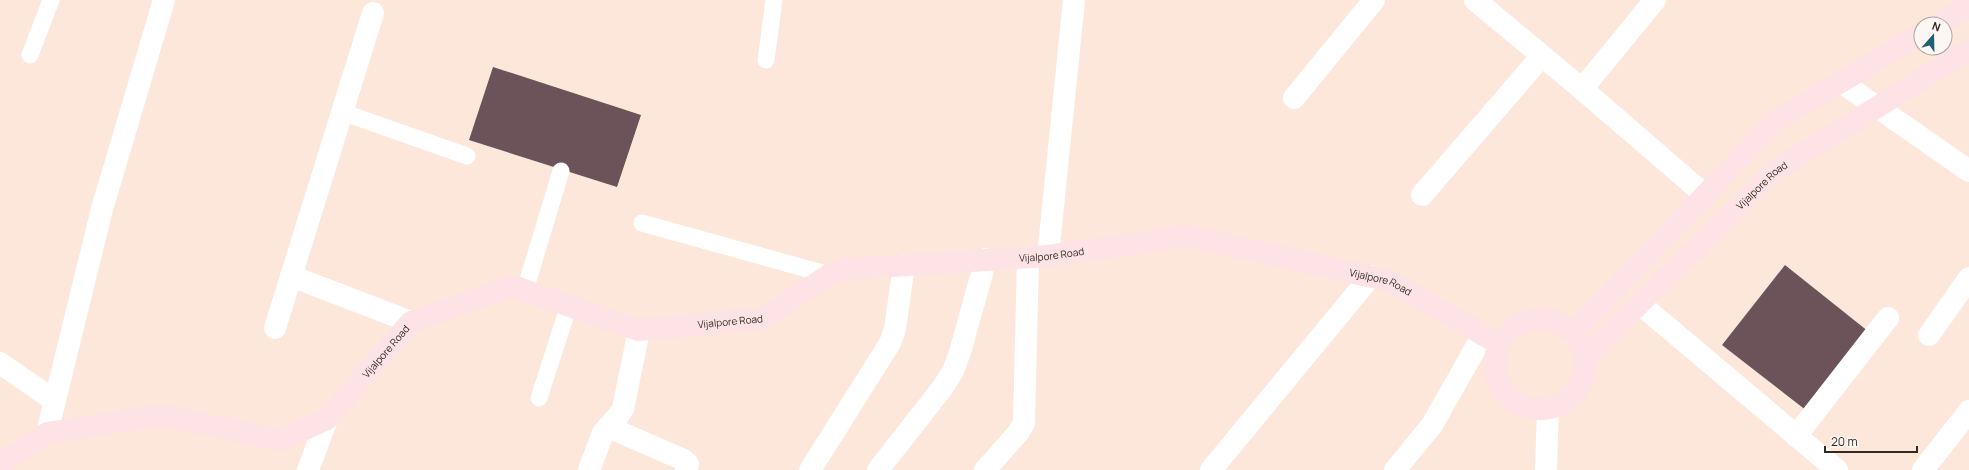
<svg xmlns="http://www.w3.org/2000/svg" width="1969" height="470" viewBox="0 0 1969 470" font-family="Manrope,sans-serif">
<style>
.building{fill:#6c5259}
.lines{fill:none;stroke-linecap:round;stroke-linejoin:round}
.service{stroke:#fff;stroke-width:17}
.minor{stroke:#fff;stroke-width:22}
.secondary{stroke:#fde3e5;stroke-width:22}
.labels{text-anchor:middle;dominant-baseline:central;stroke-width:4;stroke-linejoin:round;paint-order:stroke}
.street-label{font-size:10px;fill:#332822;stroke:#fdf7f4}
</style>
<rect width="100%" height="100%" fill="#fde6da"/>
<!-- building -->
<g class="building">
<polygon points="493,67 641,115 617,187 469,140"/>
<polygon points="1785,265 1869,332 1807,411 1722,345"/>
</g>
<g class="lines">
<!-- service -->
<g class="service">
<polyline points="30,55 51,0"/>
<polyline points="766,60 774,0"/>
<polyline points="342,112 467,156"/>
<polyline points="642,223 829,275"/>
<polyline points="525,290 561,171"/>
<polyline points="539,398 569,305"/>
</g>
<!-- minor -->
<g class="minor">
<polyline points="1475,0 1582,89 1705,195"/>
<polyline points="1841,82 1969,171"/>
<polyline points="1582,89 1655,0"/>
<polyline points="1294,98 1374,0"/>
<polyline points="1422,195 1541,57"/>
<polyline points="1048,256 1074,0"/>
<polyline points="291,276 411,322"/>
<polyline points="1640,304 1837,470"/>
<polyline points="275,328 373,13"/>
<polyline points="1929,335 1969,278"/>
<polyline points="0,363 55,401"/>
<polyline points="608,427 684,460 688,464 686,470"/>
<polyline points="47,433 102,209 164,0"/>
<polyline points="1796,436 1888,318"/>
<polyline points="308,470 327,419"/>
<polyline points="589,470 603,433 618,416 623,409 639,330"/>
<polyline points="810,470 890,343 895,329 904,265"/>
<polyline points="878,470 943,387 953,371 960,352 986,259"/>
<polyline points="985,470 1018,433 1024,423 1028,257"/>
<polyline points="1211,470 1371,276"/>
<polyline points="1395,470 1432,425 1483,335"/>
<polyline points="1546,470 1548,408"/>
<polyline points="1923,470 1969,411"/>
</g>
<!-- secondary -->
<g class="secondary">
<polyline points="1938,24 1969,6"/>
<circle cx="1540" cy="364" r="45"/>
<polyline points="1573,333 1777,120 1921,34"/>
<path id="s1" d="M1584 358 1776 170 1969 50"/>
<path id="s2" d="M0 465 47 433 160 415 281 440 327 419 411 322 512 286 639 330 764 318 829 275 845 269 1048 256 1187 236 1391 281 1499 344"/>
</g>
</g>
<g class="labels">
<!-- street labels -->
<g class="street-label">
<text stroke="none"><textPath href="#s1" startOffset="248">Vijalpore Road</textPath></text>
<text stroke="none"><textPath href="#s2" startOffset="1143">Vijalpore Road</textPath></text>
<text stroke="none"><textPath href="#s2" startOffset="1479">Vijalpore Road</textPath></text>
<text stroke="none"><textPath href="#s2" startOffset="807">Vijalpore Road</textPath></text>
<text stroke="none"><textPath href="#s2" startOffset="435">Vijalpore Road</textPath></text>
</g>
</g>
<!-- north arrow -->
<g transform="translate(1933 36) rotate(20)"><circle r="19" fill="#fdf7f4" stroke="#aca4a0"/>
<path d="M0-3L7 15L0 10L-7 15Z" fill="#1f6075"/>
<text y="-6" font-size="11" font-weight="bold" text-anchor="middle" fill="#332822">N</text>
</g>
<!-- scale -->
<path d="M1825 446v6h92v-6" fill="none" stroke="#332822" stroke-width="2"/>
<text x="1831" y="446" font-size="12" fill="#332822" stroke="#fdf7f4" stroke-width="3" paint-order="stroke">20 m</text>
</svg>
